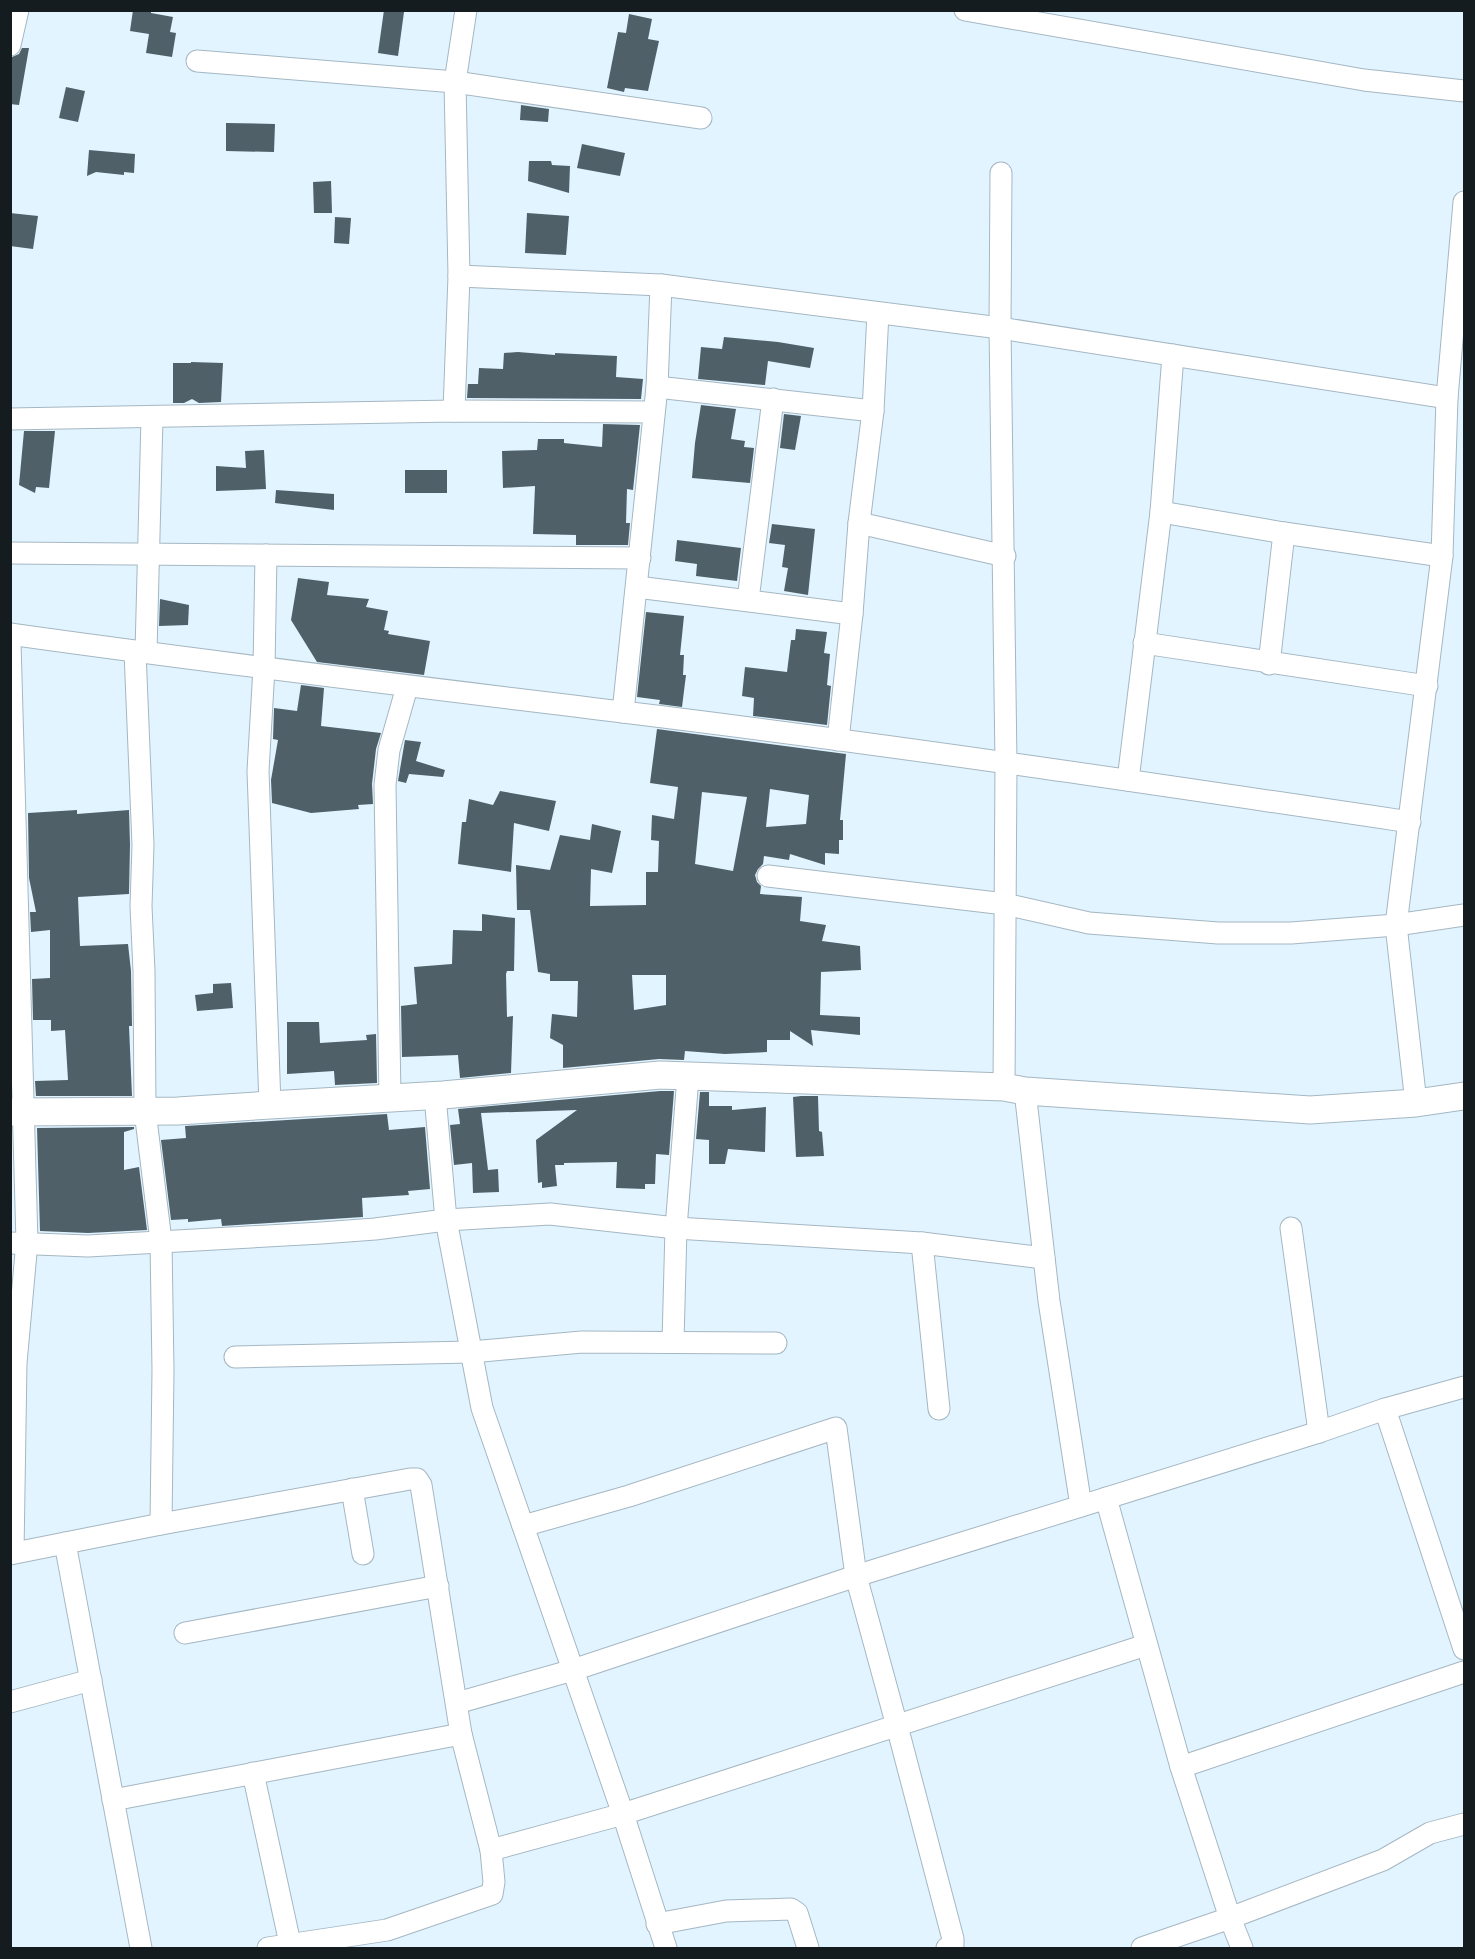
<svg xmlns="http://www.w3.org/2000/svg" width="1475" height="1959" viewBox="0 0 1475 1959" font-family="Raleway,sans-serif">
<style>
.building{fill:#4f6069;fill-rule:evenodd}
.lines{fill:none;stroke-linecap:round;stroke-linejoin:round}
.minor-casing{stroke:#a5b7c2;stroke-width:23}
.tertiary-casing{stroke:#a5b7c2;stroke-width:29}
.minor{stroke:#fff;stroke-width:21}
.tertiary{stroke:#fff;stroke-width:27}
</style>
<rect width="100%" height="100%" fill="#e1f4ff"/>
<!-- building -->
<g class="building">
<polygon points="133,10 151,10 151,13 173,17 170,32 176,33 172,57 146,53 149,34 130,31"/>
<polygon points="384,10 404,12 398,56 378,53"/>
<polygon points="629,14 652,19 648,39 659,41 648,91 625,88 624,92 607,88 618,32 626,33"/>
<polygon points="22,48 29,48 19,105 10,104 12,57 19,54"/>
<polygon points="66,87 85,91 78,122 59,118"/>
<polygon points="521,105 549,109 548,122 520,120"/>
<polygon points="226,123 275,124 274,152 226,151"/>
<polygon points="582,144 625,153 620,176 577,168"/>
<polygon points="89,150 135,154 134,173 124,172 124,175 96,172 87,176"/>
<polygon points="529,161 551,161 552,165 570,166 569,193 528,181"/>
<polygon points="331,181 332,213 314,213 313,182"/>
<polygon points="10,213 38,216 33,249 10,246"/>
<polygon points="527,213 569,216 566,255 525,253"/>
<polygon points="335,217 351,218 349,244 334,243"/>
<polygon points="724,337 778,342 814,348 810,368 768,361 765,385 698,379 701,347 722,349"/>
<polygon points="518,352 555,355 555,353 617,356 616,377 643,379 641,399 467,398 468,384 478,384 479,368 503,369 504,353"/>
<polygon points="191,362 223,363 221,402 199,403 192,399 184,403 173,403 173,363 191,363"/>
<polygon points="701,405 736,409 731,439 745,441 744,447 754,448 750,483 692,478 695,443"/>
<polygon points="784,414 801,416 795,450 780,448"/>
<polygon points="603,424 640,425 633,490 627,489 626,523 630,523 628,545 576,545 576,535 533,534 535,486 503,488 502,451 537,450 538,439 564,439 564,443 602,447"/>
<polygon points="24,431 55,431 49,488 36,487 35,493 19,485"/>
<polygon points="264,450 266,489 216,491 216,466 246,468 245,451"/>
<rect x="405" y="470" width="42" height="23"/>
<polygon points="276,490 334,494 334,510 275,503"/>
<polygon points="772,524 815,529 808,595 784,591 788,568 782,567 785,545 769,543"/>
<polygon points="677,540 741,548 737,581 696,576 697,564 675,561"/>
<polygon points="298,578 329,582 327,595 369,599 366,607 388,611 384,630 389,631 388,634 430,641 424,675 317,662 291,620"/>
<polygon points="160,599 189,605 188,625 159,626"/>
<polygon points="646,612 684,616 680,655 684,655 683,675 686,675 682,707 659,704 660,700 637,697"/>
<polygon points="796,629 827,632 824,653 830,654 827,685 831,686 827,725 753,716 754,698 742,696 745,667 787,672 791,640 795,640"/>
<polygon points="301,685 324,688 321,726 381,733 376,749 372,784 373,804 358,805 359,809 311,813 272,803 271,780 278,740 273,739 274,708 297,711"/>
<path d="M657 729 846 754 840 820H843V840H839V854L825 853V865L790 854 789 860 764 856 763 864 758 869 755 875 757 882 761 886 760 894 802 897 800 921 826 925 822 941 860 946 861 970 821 972 820 1015 860 1017V1035L811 1030 813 1046 790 1031V1040H767V1052L725 1054 685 1051 684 1060 659 1059 563 1068V1045L550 1038 552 1014 577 1017 578 981H550V974L538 972 530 910H517L516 865 550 870 560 835 590 840 592 824 621 831 612 873 591 869 590 906 646 905V872H658L659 841 651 840 652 815 674 819 678 787 650 783ZM770 789 809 795 806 824 766 827ZM702 792 747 797 733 871 695 864ZM632 975H666V1005L634 1010Z"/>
<polygon points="405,740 421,742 416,761 445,770 443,777 409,774 406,783 398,781"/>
<polygon points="500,791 556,801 549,831 514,823 511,872 458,864 462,822 466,822 469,799 493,805"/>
<polygon points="77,810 77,814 129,810 130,845 129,894 78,897 80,946 128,944 131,971 132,1026 129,1026 132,1096 36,1096 35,1081 68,1080 65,1030 51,1031 51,1020 33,1020 32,979 50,978 50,930 31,932 30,912 36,912 29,878 28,813"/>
<polygon points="482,914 515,918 514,971 507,971 506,974 507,1017 513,1016 511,1073 460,1078 458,1055 402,1057 401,1006 417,1004 414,967 452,964 453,930 482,931"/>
<polygon points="231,983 233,1008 197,1011 195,995 213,993 213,984"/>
<polygon points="287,1022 319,1022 320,1043 367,1040 366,1035 376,1034 377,1083 335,1085 334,1071 287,1074"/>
<polygon points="660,1091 674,1091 669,1155 656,1154 655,1184 645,1184 645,1189 616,1188 617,1162 564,1163 564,1165 555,1165 557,1186 542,1188 542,1182 538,1183 536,1140 577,1110 481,1113 488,1170 498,1169 499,1192 473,1193 472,1163 454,1165 450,1125 460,1124 458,1109"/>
<polygon points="700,1092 709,1092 709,1106 732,1106 732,1110 766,1107 765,1152 728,1149 725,1164 709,1164 709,1140 696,1139"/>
<polygon points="801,1096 818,1096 819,1131 822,1132 824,1156 796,1157 793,1097"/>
<polygon points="387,1114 389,1130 425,1127 430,1189 408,1191 409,1195 362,1198 363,1217 222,1226 221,1219 188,1222 188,1219 171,1220 161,1140 186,1138 185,1126"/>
<polygon points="134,1127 134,1129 124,1132 124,1170 139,1167 147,1230 88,1233 40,1231 37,1128"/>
</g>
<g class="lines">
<defs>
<g id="minor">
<polyline points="965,10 1364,80 1464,91"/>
<polyline points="10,45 18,10"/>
<polyline points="197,61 455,82 701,118"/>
<polyline points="1001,173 1000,328 1006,763 1004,1087"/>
<polyline points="459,276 661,285 1000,328 1447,398"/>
<polyline points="657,387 873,411"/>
<polyline points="454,411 459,276 455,82 466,10"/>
<polyline points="10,419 454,411 654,412"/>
<polyline points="1161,512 1284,533 1442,556"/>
<polyline points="859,523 1005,556"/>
<polyline points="10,553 640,558"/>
<polyline points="266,555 264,668 258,771 270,1105"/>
<polyline points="637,587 852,614"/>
<polyline points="748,600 773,399"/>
<path d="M10 634C214 663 419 687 623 712 886 744 1148 783 1410 822"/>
<polyline points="10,642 27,1242 16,1363 13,1553"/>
<polyline points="1144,643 1427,686"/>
<polyline points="135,652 143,845 141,906 144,971 145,1111 161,1241 163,1370 161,1524"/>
<polyline points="146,652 152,418"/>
<polyline points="1269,664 1284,533"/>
<polyline points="623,712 657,387 661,285"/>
<polyline points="838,740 852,614 859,523 873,411 878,313"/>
<polyline points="1128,780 1161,512 1173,355"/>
<polyline points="768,876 1005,904 1089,923 1218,933 1291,933 1396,925 1464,915"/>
<polyline points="1025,1091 1049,1301 1081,1506"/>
<polyline points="435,1096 446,1220 482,1408 623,1814 666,1948"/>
<polyline points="390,1099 385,785 389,750 407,687"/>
<polyline points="1416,1103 1396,925 1442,556 1447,398 1464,202"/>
<polyline points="1291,1228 1319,1432"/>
<polyline points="10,1243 88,1246 321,1233 375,1229 446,1220 550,1214 676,1228 922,1243 1044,1258"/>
<polyline points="922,1243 939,1409"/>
<polyline points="673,1342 676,1228 688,1077"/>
<polyline points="235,1357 471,1352 582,1342 776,1343"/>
<polyline points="1385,1409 1464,1649"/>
<polyline points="352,1489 363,1554"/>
<polyline points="1106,1498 1181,1767 1230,1918 1242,1948"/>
<polyline points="523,1526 629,1496 836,1428 856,1576 897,1726 953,1939 953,1945 947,1948"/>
<polyline points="65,1543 141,1948"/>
<polyline points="10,1554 161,1524 410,1479 417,1479 421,1485 461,1734 491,1850 494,1882 492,1894 387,1930 268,1948"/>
<polyline points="185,1633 438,1586"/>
<polyline points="10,1702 91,1680"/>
<polyline points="457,1703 573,1670 856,1576 1319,1432 1385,1409 1464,1387"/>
<polyline points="1181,1767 1464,1672"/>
<polyline points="253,1773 291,1948"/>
<polyline points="113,1800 461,1734"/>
<polyline points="491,1850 623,1814 1146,1645"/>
<polyline points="657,1924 726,1911 791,1909 797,1913 808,1948"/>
<polyline points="1142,1948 1230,1918 1383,1860 1430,1833 1464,1824"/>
</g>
<polyline id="tertiary" points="10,1112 178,1111 270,1105 443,1095 660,1075 1004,1087 1025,1091 1310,1110 1416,1103 1464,1096"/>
</defs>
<!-- minor casing -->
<use href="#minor" class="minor-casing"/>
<!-- tertiary casing -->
<use href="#tertiary" class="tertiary-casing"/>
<!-- minor -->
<use href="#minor" class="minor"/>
<!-- tertiary -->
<use href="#tertiary" class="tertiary"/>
</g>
<!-- border -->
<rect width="1475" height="1959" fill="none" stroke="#151c1f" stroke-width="24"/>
</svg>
